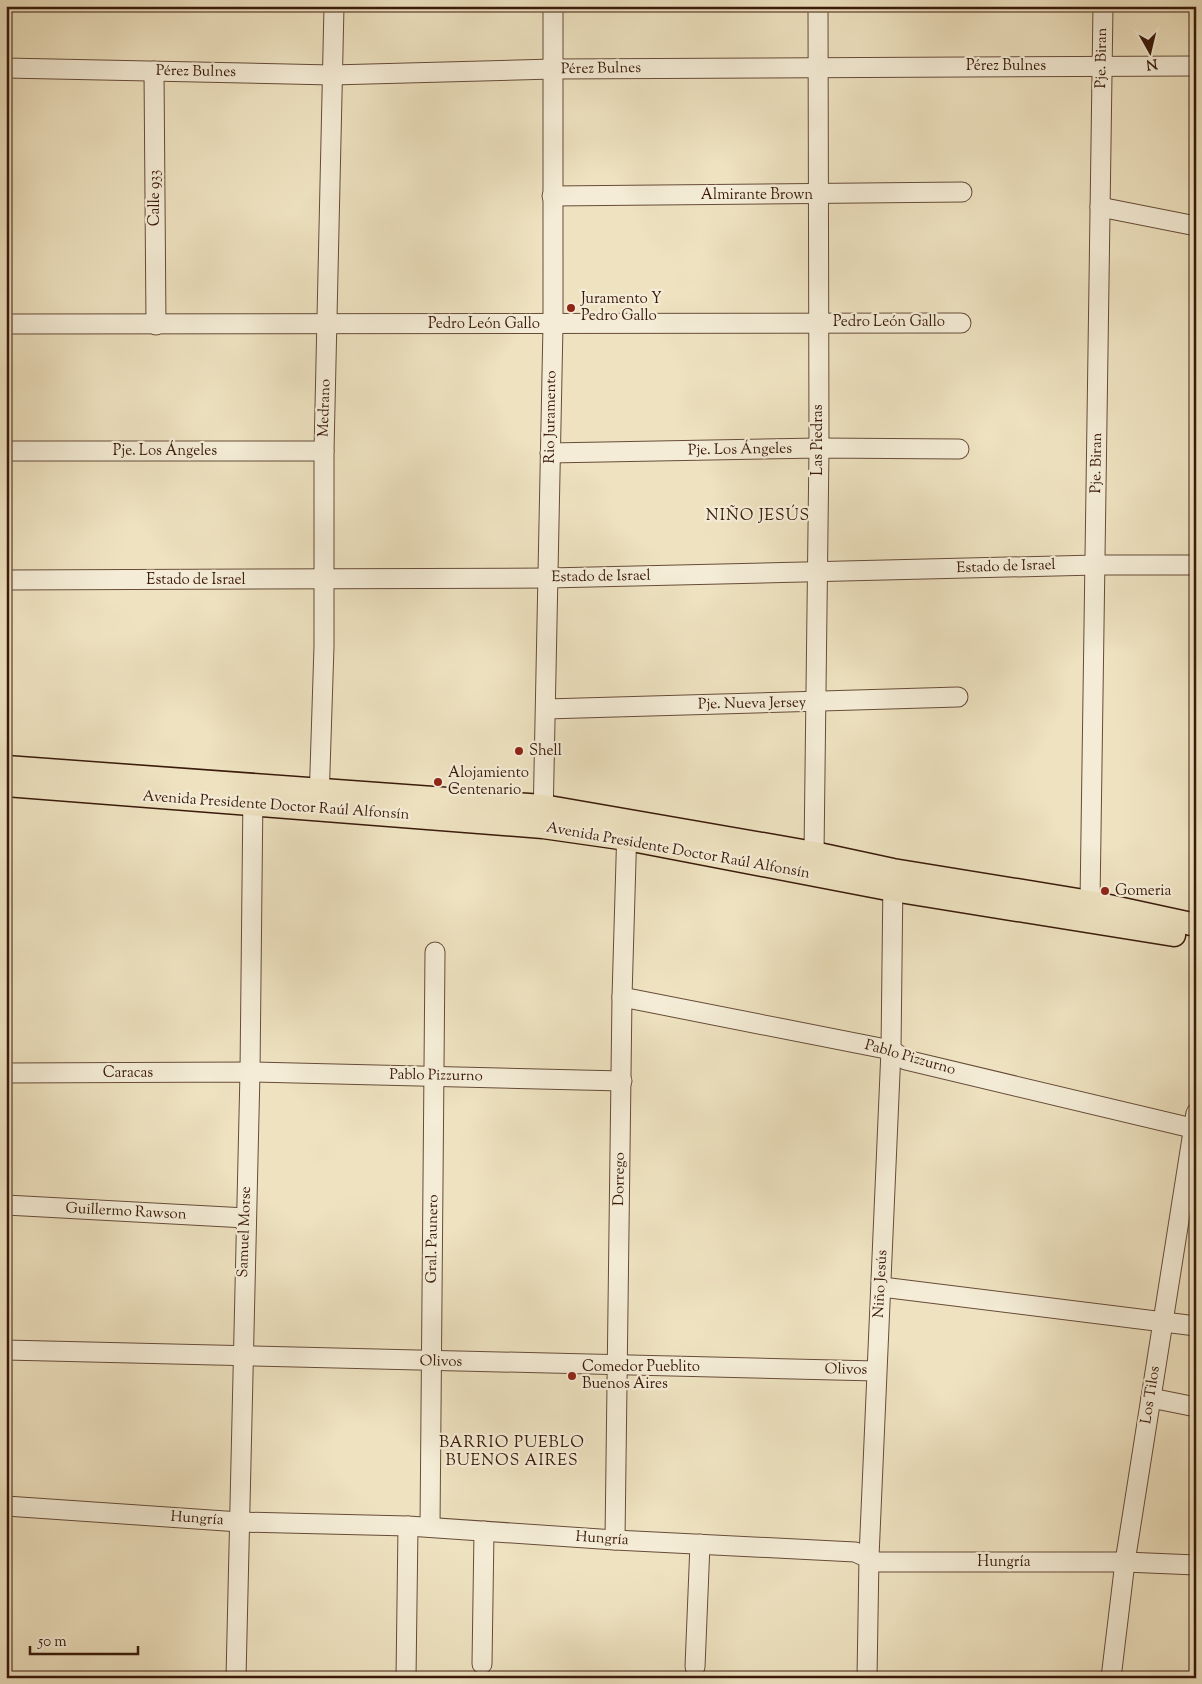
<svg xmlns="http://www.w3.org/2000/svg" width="1202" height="1684" viewBox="0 0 1202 1684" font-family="'Sorts Mill Goudy',serif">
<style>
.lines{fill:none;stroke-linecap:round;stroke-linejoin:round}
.minor-casing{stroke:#674c38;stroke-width:21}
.major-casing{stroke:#3a1a0b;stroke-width:25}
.minor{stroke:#f4ecd6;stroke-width:19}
.major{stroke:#eee2c0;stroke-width:22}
.poi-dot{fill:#8f2418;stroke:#f4ecd6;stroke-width:2}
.labels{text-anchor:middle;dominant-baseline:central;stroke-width:4.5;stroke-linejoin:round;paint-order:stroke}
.street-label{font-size:15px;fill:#3a1a0b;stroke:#f4ecd6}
.poi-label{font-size:15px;fill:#3a1a0b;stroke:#f4ecd6;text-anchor:start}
.neighbourhood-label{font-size:16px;letter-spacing:1px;fill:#3a1a0b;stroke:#f4ecd6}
</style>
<rect width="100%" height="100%" fill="#eee2c0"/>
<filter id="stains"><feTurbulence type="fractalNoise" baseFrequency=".004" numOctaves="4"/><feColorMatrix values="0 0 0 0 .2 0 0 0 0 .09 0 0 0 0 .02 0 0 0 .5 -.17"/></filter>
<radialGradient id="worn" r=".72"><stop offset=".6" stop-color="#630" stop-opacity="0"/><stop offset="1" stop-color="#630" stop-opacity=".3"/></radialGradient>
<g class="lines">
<defs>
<g id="minor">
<polyline points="6,68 332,75 553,69 1196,66"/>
<polyline points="154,71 156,325"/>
<polyline points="552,196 962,192"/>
<polyline points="1100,207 1196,226"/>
<polyline points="6,324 961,323"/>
<polyline points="6,451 324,451"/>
<polyline points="550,453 819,448 959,449"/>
<polyline points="6,580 549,578 1096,565 1196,565"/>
<polyline points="546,709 958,697"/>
<polyline points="319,802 324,646 324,451 334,6"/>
<polyline points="543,821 553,325 553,6"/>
<polyline points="812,865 814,853 819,448 818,6"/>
<polyline points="1088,916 1090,902 1103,6"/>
<polyline points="622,997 891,1050 906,1060 1196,1129"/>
<polyline points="6,1073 250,1072 622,1081"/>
<polyline points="6,1205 246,1218"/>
<polyline points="882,1287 1196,1326"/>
<polyline points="6,1350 876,1371"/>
<polyline points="1151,1398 1196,1407"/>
<polyline points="6,1506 240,1522 408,1526 615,1540 855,1552 877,1562 1125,1562 1196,1565"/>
<polyline points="430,1527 435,952"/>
<polyline points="615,1540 622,997 627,826"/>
<polyline points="482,1664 484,1531"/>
<polyline points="695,1667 700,1544"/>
<polyline points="236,1678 250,1072 253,792"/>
<polyline points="406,1678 408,1526"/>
<polyline points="867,1678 869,1557 891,1050 893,877"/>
<polyline points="1111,1678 1125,1562 1196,1113"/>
</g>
<g id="major">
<polyline points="6,767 543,806 814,853 893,870 1090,902 1196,925"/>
<polyline points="6,785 543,827 627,839 893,890 1174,935"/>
</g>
</defs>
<!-- minor casing -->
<use href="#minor" class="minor-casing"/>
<!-- major casing -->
<use href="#major" class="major-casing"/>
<!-- minor -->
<use href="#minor" class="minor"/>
<!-- major -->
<use href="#major" class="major"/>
</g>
<!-- markers -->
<g class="poi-dot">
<circle cx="571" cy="308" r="5"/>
<circle cx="519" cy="751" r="5"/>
<circle cx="438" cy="782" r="5"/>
<circle cx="1105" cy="891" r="5"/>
<circle cx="572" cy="1376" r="5"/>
</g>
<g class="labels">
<!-- street labels -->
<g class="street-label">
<text transform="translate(1102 58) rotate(-89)">Pje. Biran</text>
<text x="1006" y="66">Pérez Bulnes</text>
<text transform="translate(601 69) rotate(-1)">Pérez Bulnes</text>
<text transform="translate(196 72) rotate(1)">Pérez Bulnes</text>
<text x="757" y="195">Almirante Brown</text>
<text transform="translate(155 198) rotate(-90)">Calle 933</text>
<text x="889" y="322">Pedro León Gallo</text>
<text x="484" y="324">Pedro León Gallo</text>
<text transform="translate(325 408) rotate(-88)">Medrano</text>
<text transform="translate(551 417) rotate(-89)">Rio Juramento</text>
<text transform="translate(818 440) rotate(-90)">Las Piedras</text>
<text transform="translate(740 450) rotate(-1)">Pje. Los Ángeles</text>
<text x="165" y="451">Pje. Los Ángeles</text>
<text transform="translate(1097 463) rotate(-89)">Pje. Biran</text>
<text transform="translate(1006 567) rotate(-2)">Estado de Israel</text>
<text transform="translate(601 577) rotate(-1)">Estado de Israel</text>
<text x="196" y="580">Estado de Israel</text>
<text transform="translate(752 704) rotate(-1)">Pje. Nueva Jersey</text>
<text transform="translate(276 806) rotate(4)">Avenida Presidente Doctor Raúl Alfonsín</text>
<text transform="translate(678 851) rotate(10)">Avenida Presidente Doctor Raúl Alfonsín</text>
<text transform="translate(910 1058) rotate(16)">Pablo Pizzurno</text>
<text x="128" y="1073">Caracas</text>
<text transform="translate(436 1076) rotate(1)">Pablo Pizzurno</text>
<text transform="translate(620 1179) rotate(-89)">Dorrego</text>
<text transform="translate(126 1212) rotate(3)">Guillermo Rawson</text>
<text transform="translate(245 1232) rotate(-88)">Samuel Morse</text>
<text transform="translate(433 1239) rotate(-89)">Gral. Paunero</text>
<text transform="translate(881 1284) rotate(-87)">Niño Jesús</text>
<text transform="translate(441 1362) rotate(1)">Olivos</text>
<text transform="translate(846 1370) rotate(1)">Olivos</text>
<text transform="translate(1151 1395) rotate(-81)">Los Tilos</text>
<text transform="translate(197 1519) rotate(4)">Hungría</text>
<text transform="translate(602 1539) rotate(4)">Hungría</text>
<text x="1004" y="1562">Hungría</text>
</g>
<!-- poi labels -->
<g class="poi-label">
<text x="581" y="299">Juramento Y<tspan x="581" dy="17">Pedro Gallo</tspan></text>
<text x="529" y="751">Shell</text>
<text x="448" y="773">Alojamiento<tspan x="448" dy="17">Centenario</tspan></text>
<text x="1115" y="891">Gomeria</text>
<text x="582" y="1367">Comedor Pueblito<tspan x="582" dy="17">Buenos Aires</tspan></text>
</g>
<!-- neighbourhood labels -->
<g class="neighbourhood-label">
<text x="758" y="516">NIÑO JESÚS</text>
<text x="512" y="1443">BARRIO PUEBLO<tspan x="512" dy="18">BUENOS AIRES</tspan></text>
</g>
</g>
<!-- margin -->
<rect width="1202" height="1684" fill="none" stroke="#eee2c0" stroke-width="25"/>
<rect x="8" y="8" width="1187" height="1669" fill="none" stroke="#3a1a0b" stroke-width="2.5"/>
<rect x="12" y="12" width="1177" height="1659" fill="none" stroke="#3a1a0b"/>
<!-- north arrow -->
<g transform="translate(1150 52) rotate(172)" stroke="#f4ecd6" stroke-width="4" paint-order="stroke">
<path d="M0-4L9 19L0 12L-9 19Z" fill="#3a1a0b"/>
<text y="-8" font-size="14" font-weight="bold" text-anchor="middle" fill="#3a1a0b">N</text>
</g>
<!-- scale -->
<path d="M30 1646v8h108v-8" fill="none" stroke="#3a1a0b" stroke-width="2.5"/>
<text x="38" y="1646" font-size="15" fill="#3a1a0b" stroke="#f4ecd6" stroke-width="4" paint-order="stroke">50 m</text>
<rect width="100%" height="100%" filter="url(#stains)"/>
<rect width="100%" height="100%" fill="url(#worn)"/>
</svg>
